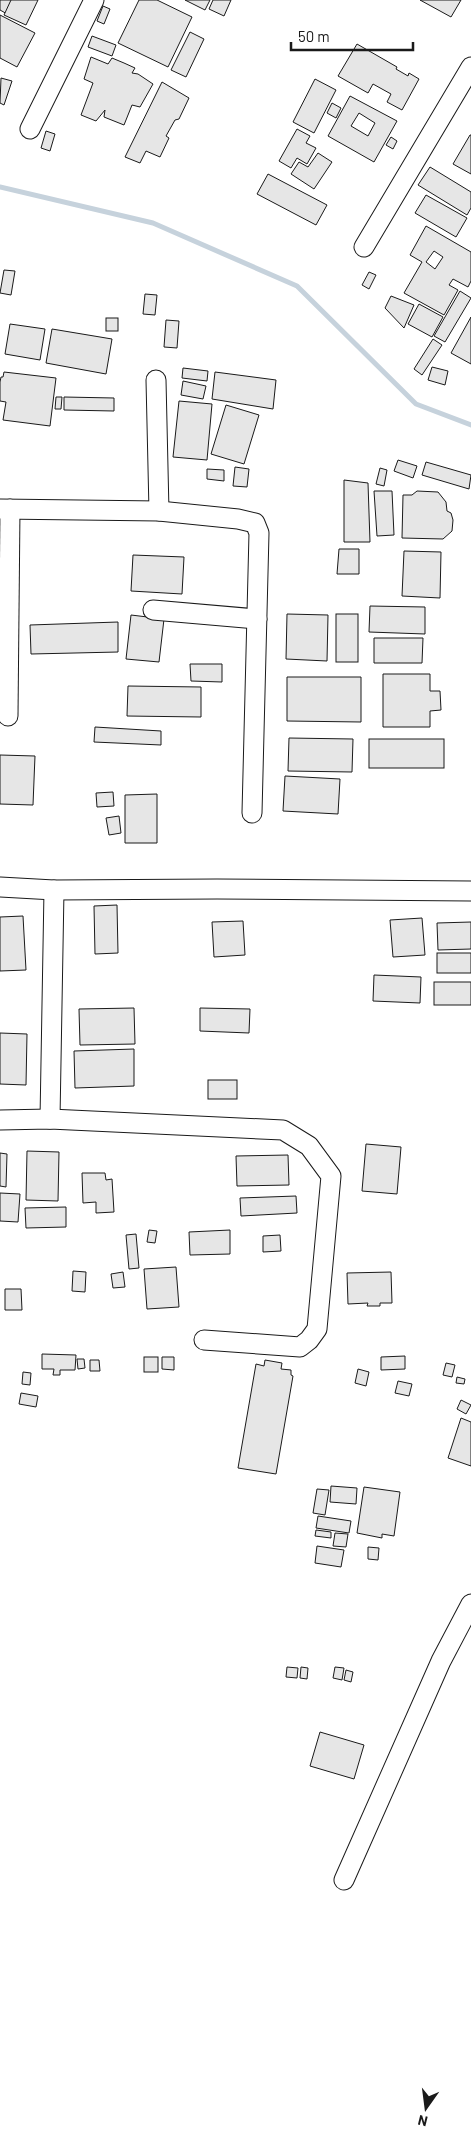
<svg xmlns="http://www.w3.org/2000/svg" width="471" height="2153" viewBox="0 0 471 2153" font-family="Barlow,sans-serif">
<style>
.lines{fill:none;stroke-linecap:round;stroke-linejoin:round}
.stream{stroke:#c6d2dc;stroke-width:5}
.building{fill:#e6e6e6;stroke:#1a1a1a;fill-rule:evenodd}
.minor-casing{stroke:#1a1a1a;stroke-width:21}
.minor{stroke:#fff;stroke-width:19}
</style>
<rect width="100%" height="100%" fill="#fff"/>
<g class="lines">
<!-- stream -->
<polyline class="stream" points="0,187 153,223 297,286 416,404 471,425"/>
</g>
<!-- building -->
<g class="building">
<polygon points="0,0 13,0 9,15 0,10"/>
<polygon points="11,0 38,0 26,25 4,15"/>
<polygon points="139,0 157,0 192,17 168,67 118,43"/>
<polygon points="185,0 210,0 205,10"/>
<polygon points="213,0 231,0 224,16 209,9"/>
<polygon points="420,0 461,0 451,17"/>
<polygon points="103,6 110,9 104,24 97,21"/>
<polygon points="0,15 35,33 17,67 0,58"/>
<polygon points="190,32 204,39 186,77 171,70"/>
<polygon points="92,36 116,45 112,56 88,47"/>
<polygon points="357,44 397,67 396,69 408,76 409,73 419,79 402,110 387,102 391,94 373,84 368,93 338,76"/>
<polygon points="91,57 108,64 112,58 124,63 135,68 132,73 138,74 153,84 140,107 132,105 124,125 104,117 105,110 96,121 81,115 93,83 84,79"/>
<polygon points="1,78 12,81 4,105 0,103"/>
<polygon points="315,79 336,90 314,133 293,122"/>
<polygon points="162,82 189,98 179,119 175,120 166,136 169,138 160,157 146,151 140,163 125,157"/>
<path d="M350 96 397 121 374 162 328 136ZM359 113 375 123 368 136 351 126Z"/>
<polygon points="332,103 341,108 336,118 327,113"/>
<polygon points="297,129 310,136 306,143 316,148 307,164 297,158 291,168 279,161"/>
<polygon points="46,131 55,134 50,151 41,148"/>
<polygon points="470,135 471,135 471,174 453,164"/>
<polygon points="391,137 397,141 393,149 386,145"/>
<polygon points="318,153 332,162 314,189 291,174 299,162 308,167"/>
<polygon points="430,167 471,192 471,208 467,215 418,185"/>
<polygon points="268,174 327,205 316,225 257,194"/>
<polygon points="426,195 467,218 456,237 415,213"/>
<path d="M426 226 471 252V281L468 287 453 279 449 285 458 290 444 315 404 293 422 262 410 255ZM434 251 443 257 435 269 426 262Z"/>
<polygon points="4,270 15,271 11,295 0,293"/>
<polygon points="369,272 376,275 369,289 362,285"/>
<polygon points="460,291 471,298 445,342 434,336"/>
<polygon points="145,294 157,295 155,315 143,314"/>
<polygon points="391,296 414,305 404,328 385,308"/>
<polygon points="419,304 443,317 432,337 408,324"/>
<polygon points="471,317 471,364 451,353"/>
<rect x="106" y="318" width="12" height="13"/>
<polygon points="166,320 179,321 177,348 164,347"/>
<polygon points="10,324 45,329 40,360 5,354"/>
<polygon points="52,329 112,339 106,374 46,363"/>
<polygon points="433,339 442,345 422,375 414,369"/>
<polygon points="432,367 448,371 445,385 428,380"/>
<polygon points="183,368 208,371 207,381 182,378"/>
<polygon points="4,372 56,378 50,426 3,420 6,402 0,401 0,382 1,377 3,377"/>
<polygon points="215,372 276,380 273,409 212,399"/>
<polygon points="183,381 206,386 203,399 181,395"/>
<polygon points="56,397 62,397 61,409 55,409"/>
<polygon points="64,397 114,398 114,411 64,410"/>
<polygon points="179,401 212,404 207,460 173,457"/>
<polygon points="226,405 259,415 244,464 211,454"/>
<polygon points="398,460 417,466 413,478 394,471"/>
<polygon points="426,462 471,475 469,489 422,475"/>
<polygon points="235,467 249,469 247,487 233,486"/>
<polygon points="380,468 387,470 384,486 376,484"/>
<polygon points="207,469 224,470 224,481 207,479"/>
<polygon points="344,480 368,483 370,542 344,542"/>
<polygon points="374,491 392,491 394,535 377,536"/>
<polygon points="417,491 438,492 446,502 447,511 451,513 453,520 452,531 443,539 402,538 403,495 412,495"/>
<polygon points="339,549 359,549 359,574 337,574"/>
<polygon points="404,551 441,552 440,598 402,596"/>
<polygon points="133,555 184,557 182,594 131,591"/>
<polygon points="370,606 425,607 425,634 369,632"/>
<polygon points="287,614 328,615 327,661 286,659"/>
<rect x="336" y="614" width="22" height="48"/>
<polygon points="131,615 164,619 159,662 126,659"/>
<polygon points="118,622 118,652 31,654 30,625"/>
<polygon points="374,638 423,638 422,663 374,663"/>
<polygon points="190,664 222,664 222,682 191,681"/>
<polygon points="383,674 430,674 430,691 440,691 441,710 430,711 430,727 383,727"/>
<polygon points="287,677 361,677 361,722 287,721"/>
<polygon points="128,686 201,687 201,717 127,716"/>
<polygon points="95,727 161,731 161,745 94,742"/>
<polygon points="289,738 353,739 352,772 288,771"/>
<rect x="369" y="739" width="75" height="29"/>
<polygon points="0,755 35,756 33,805 0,804"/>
<polygon points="285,776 340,779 338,814 283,811"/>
<polygon points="113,792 114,806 97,807 96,793"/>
<polygon points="157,794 157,843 125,843 125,795"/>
<polygon points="119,816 121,833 109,835 106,818"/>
<polygon points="117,905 118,953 95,954 94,906"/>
<polygon points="23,916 26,970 0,971 0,917"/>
<polygon points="422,918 425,955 393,957 390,920"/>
<polygon points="243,921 245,955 214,957 212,922"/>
<polygon points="471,922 471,949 438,950 437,923"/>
<rect x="437" y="953" width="34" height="20"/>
<polygon points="374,975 421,977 420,1003 373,1001"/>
<rect x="434" y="982" width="37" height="23"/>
<polygon points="134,1008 135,1044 80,1045 79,1009"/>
<polygon points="200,1008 250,1009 249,1033 200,1031"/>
<polygon points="0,1033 27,1034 26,1085 0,1084"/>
<polygon points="134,1049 134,1086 75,1088 74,1051"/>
<rect x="208" y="1080" width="29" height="19"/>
<polygon points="366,1144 401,1147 397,1194 362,1191"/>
<polygon points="27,1151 59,1152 58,1201 26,1200"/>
<polygon points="0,1153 7,1154 6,1187 0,1186"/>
<polygon points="288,1155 289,1185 237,1186 236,1156"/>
<polygon points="82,1173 105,1173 106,1180 112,1179 114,1212 96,1213 96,1202 83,1203"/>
<polygon points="0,1193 20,1194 18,1222 0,1221"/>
<polygon points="296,1196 297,1213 241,1216 240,1198"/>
<polygon points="66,1207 66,1227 26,1228 25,1208"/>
<polygon points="149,1230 157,1231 155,1243 147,1242"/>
<polygon points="230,1230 230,1254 190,1255 189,1232"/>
<polygon points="136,1234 139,1268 129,1269 126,1235"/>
<polygon points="280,1235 281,1251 263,1252 263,1236"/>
<polygon points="176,1267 179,1307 147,1309 144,1269"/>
<polygon points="73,1271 86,1272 85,1292 72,1291"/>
<polygon points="123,1272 125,1287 113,1288 111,1274"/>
<polygon points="391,1272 392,1303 380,1303 380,1306 367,1306 368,1303 348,1304 347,1273"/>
<polygon points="5,1289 21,1289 22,1310 5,1310"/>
<polygon points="42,1354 76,1355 75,1370 60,1370 60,1375 53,1375 54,1369 42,1369"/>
<polygon points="405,1356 405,1369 381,1370 381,1357"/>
<rect x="144" y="1357" width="14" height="15"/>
<polygon points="162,1357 174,1357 174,1370 162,1369"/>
<polygon points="77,1359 84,1359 85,1368 78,1369"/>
<polygon points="90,1360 99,1360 100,1371 90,1371"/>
<polygon points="265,1360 282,1363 281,1369 291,1370 291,1375 293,1376 276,1474 238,1468 256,1364 264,1366"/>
<polygon points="446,1363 455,1365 452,1377 443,1375"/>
<polygon points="358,1369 369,1372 366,1386 355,1383"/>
<polygon points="23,1372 31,1373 30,1385 22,1384"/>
<polygon points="457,1377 465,1379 464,1384 456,1383"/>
<polygon points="398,1381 412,1384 409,1396 395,1393"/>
<polygon points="21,1393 38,1396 36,1407 19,1404"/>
<polygon points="461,1400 471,1405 466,1414 457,1409"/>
<polygon points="461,1418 471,1422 471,1466 448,1458"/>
<polygon points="331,1486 357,1488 356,1504 330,1502"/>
<polygon points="364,1487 400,1492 394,1536 382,1534 382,1538 357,1533"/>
<polygon points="317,1489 329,1490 325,1515 313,1513"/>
<polygon points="318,1516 351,1521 349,1533 316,1528"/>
<polygon points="316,1530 331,1532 331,1538 315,1536"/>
<polygon points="335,1533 348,1534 346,1547 333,1546"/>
<polygon points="317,1546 344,1550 341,1567 315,1563"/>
<polygon points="368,1547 379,1548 378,1560 368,1559"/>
<polygon points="287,1667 298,1668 297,1678 286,1677"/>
<polygon points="301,1667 308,1668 307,1679 300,1678"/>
<polygon points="335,1667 344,1668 342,1680 333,1678"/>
<polygon points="346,1670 353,1672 351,1682 344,1680"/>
<polygon points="320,1732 364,1745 354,1779 310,1766"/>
</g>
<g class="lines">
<defs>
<g id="minor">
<polyline points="30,129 94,0"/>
<polyline points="364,247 471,67"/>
<polyline points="156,380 159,511"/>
<polyline points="0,509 159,511 238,519 255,523 259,533 252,813"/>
<polyline points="153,610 257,619"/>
<polyline points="8,716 10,509"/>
<polyline points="0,887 54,890 217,889 471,891"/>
<polyline points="50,1119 54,890"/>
<polyline points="0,1120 50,1119 283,1130 309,1146 331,1176 317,1329 309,1340 300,1347 204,1340"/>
<polyline points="344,1880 441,1661 471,1604"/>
</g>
</defs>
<!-- minor casing -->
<use href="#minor" class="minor-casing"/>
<!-- minor -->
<use href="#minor" class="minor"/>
</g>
<!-- north arrow -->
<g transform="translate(426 2108) rotate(194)" stroke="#ffffff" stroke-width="4" paint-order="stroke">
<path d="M0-4L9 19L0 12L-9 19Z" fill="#1a1a1a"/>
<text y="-8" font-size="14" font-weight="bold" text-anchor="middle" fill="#1a1a1a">N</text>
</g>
<!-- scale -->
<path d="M291 42v8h122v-8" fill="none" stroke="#1a1a1a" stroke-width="2.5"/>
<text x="298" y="42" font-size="15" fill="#1a1a1a" stroke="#ffffff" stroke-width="4" paint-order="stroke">50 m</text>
</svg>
